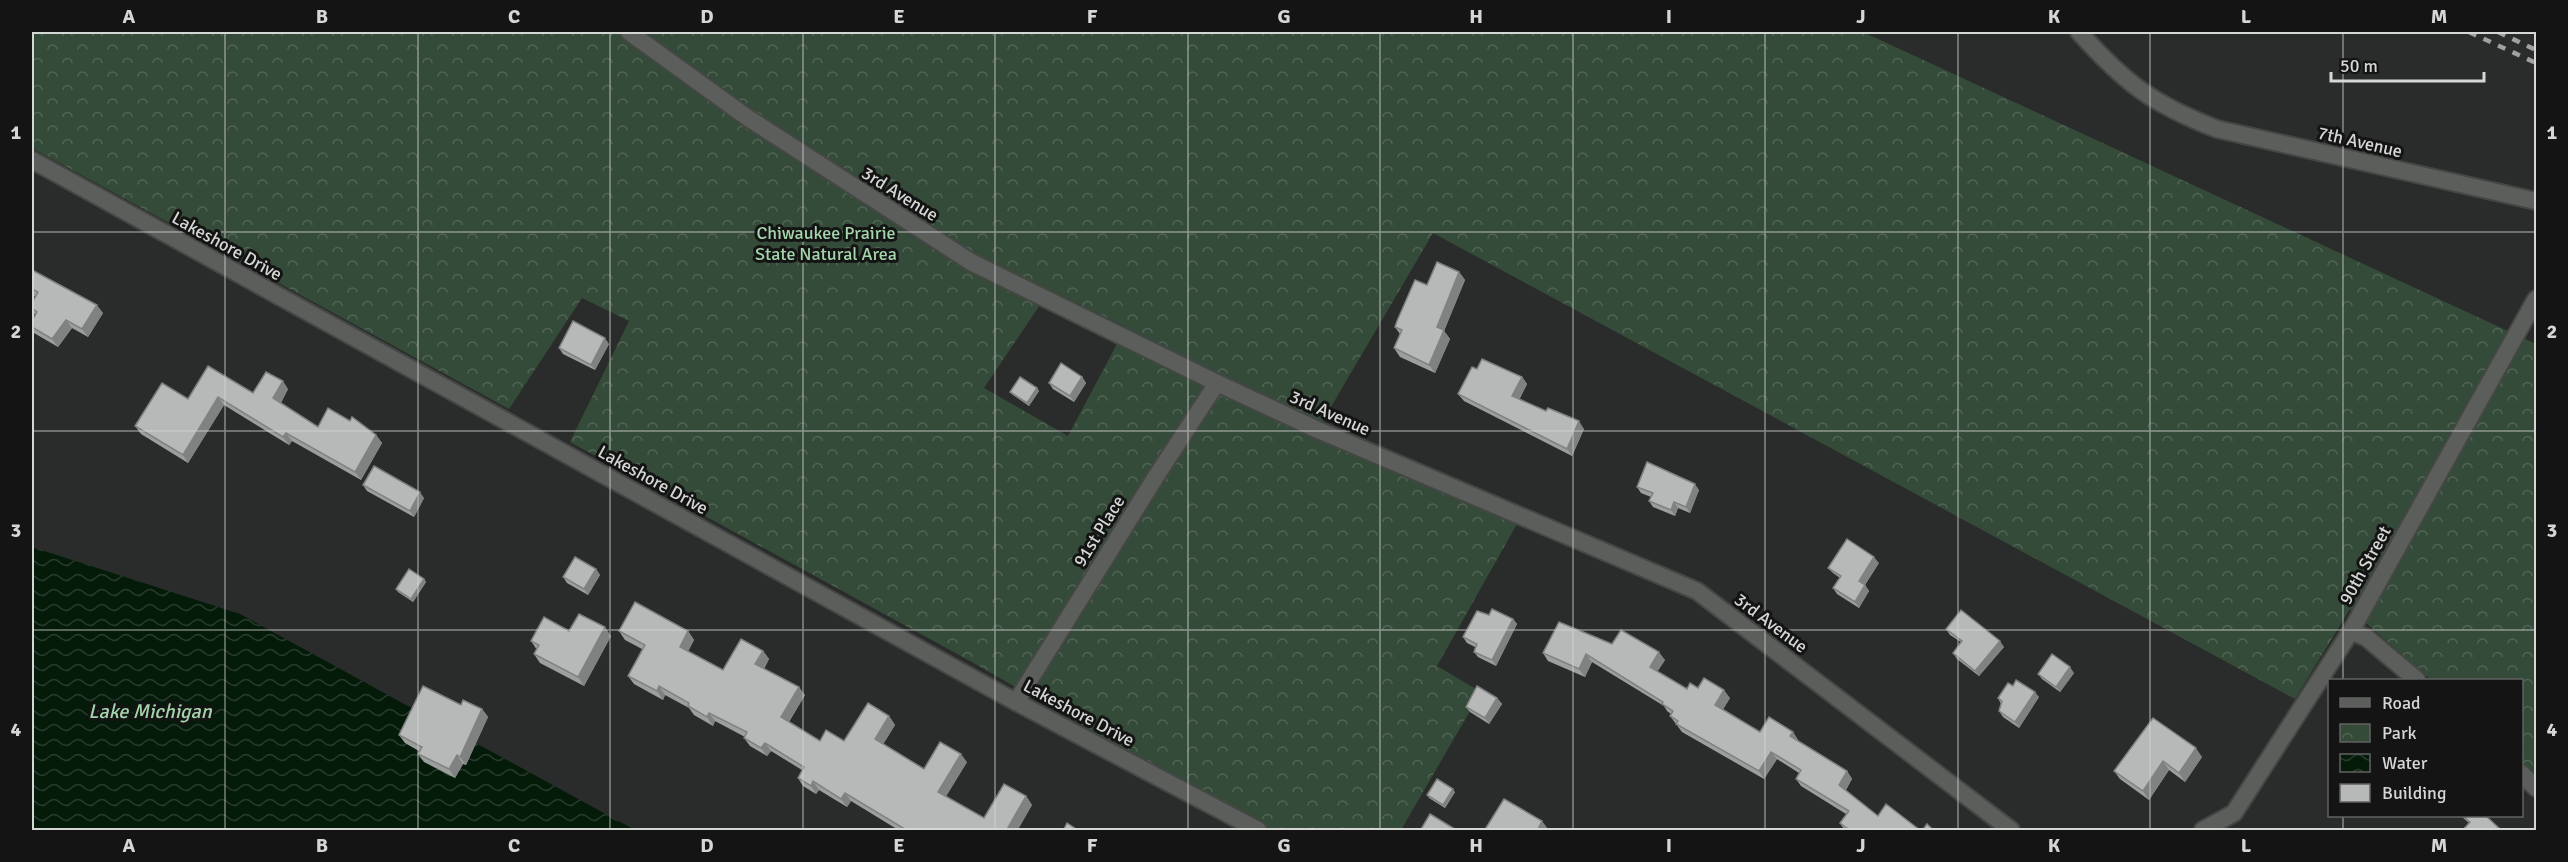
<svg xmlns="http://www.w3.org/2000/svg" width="2568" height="862" viewBox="0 0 2568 862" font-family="Signika,sans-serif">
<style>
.park{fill:url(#park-crowns);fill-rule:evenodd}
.water{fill:url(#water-waves)}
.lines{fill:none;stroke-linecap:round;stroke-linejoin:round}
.minor-casing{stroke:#454745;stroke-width:20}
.tertiary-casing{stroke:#454745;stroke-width:20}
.minor{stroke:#5c5e5c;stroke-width:16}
.tertiary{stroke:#5c5e5c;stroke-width:16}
.rail{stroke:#9fa2a0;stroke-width:4.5;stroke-dasharray:8 8;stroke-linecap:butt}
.wall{fill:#9d9f9d}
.shaded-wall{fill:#7f8280}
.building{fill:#b6b9b7;stroke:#7f8280;stroke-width:1.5}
.grid{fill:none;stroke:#d5d7d5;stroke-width:1.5;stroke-opacity:0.55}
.labels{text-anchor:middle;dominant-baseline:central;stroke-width:6;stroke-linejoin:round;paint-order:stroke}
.street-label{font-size:18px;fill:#d5d7d5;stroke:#131413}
.park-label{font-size:18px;fill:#a5d5ac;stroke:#131413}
.water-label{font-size:20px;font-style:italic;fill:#a4d4ab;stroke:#131413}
.neatline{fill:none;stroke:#d5d7d5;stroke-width:2}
.grid-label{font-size:20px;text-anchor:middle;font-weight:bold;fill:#d5d7d5}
</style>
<defs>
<pattern id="park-crowns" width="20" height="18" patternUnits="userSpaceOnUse" patternTransform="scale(1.5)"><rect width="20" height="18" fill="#354b39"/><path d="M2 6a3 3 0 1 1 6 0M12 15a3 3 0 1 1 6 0" fill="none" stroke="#516455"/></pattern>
<pattern id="water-waves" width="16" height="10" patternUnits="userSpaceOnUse" patternTransform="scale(1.5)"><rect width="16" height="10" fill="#051b0a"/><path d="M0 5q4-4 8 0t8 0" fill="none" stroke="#293b2d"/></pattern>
</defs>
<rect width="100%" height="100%" fill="#292c2a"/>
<!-- park -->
<path class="park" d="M32 32H1863L2536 344V776L2522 762V680H2431L2350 609 2295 699 1433 233 1318 429 1522 515 1437 666 1481 692 1401 830H1265L972 662 570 442 629 321 582 298 509 409 32 148ZM1050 290 1126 327 1068 436 984 388Z"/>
<!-- water -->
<polygon class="water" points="32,547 240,614 635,830 32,830"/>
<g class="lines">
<defs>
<g id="minor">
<polyline points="629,32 748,118 971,262 1217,383 1318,430 1697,591 2011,830"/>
<polyline points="32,160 1016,702 1258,830"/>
<polyline points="2351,631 2367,638 2417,680"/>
<polyline points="1016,702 1155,478 1217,383"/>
<polyline points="2522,774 2536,788"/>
<polyline points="2203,830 2234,813 2351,631 2536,299"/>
</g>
<path id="tertiary" d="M2079 32C2125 83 2152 104 2217 129L2536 201"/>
</defs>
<!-- minor casing -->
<use href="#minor" class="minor-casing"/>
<!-- tertiary casing -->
<use href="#tertiary" class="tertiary-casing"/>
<!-- minor -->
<use href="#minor" class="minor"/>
<!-- tertiary -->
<use href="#tertiary" class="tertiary"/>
<!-- rail -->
<g class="rail">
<polyline points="2469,32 2536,63"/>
<polyline points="2498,32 2536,50"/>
</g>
</g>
<!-- wall -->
<g class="wall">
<polygon points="32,270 103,313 88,337 72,328 58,347 34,333 32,329 32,321 35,315 32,310 32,303 36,297 32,295"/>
<polygon points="1459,272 1465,280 1444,331 1450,339 1435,373 1400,357 1394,348 1400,334 1395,327 1427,285"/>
<polygon points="609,344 595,370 563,354 559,348"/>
<polygon points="1477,369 1522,377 1527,384 1519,400 1584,429 1572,456 1464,401 1458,394"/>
<polygon points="1082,377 1086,383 1074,402 1053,389 1049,383"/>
<polygon points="1037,388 1039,391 1029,406 1013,395 1010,392"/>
<polygon points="288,389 281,403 318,427 376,435 382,443 361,480 292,441 289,445 224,405 188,463 141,434 135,426 188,399"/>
<polygon points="363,485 424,498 414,517 367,491"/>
<polygon points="1637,487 1699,490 1690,513 1678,508 1675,516 1653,507 1649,501 1651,497 1641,493"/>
<polygon points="1879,563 1865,585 1869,591 1859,608 1837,594 1833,588 1840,578 1833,573 1828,568"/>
<polygon points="596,569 600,575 588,595 567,583 563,577"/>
<polygon points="424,579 426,582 413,602 398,592 396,589"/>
<polygon points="1489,615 1513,619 1517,624 1496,666 1478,657 1474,652 1475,647 1467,643 1463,637"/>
<polygon points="1946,629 2004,647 1979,676 1957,659 1953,653 1961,642 1950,635"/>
<polygon points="569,631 611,636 584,686 540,663 534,654 537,650 531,641"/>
<polygon points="619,631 688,631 694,640 688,651 723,670 763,651 769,659 764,669 805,695 789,722 820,741 844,741 889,716 895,725 883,744 924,769 967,762 946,796 984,818 1026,796 1032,805 1017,831 900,831 851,801 847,807 819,790 816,794 803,786 798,778 802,770 771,751 767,756 750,746 744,738 745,737 715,721 713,726 694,715 689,708 665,695 663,700 634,684 628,676 642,649 625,640"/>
<polygon points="1612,644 1665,660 1657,672 1687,689 1698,688 1730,698 1723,709 1760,732 1793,732 1798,740 1797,741 1847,771 1852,779 1846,790 1878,816 1921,831 1845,831 1840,823 1846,814 1801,786 1796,779 1799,773 1777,759 1764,779 1682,732 1670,716 1671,714 1667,711 1664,706 1592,662 1585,677 1548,661 1543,653"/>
<polygon points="2074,673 2060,692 2042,679 2038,674"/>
<polygon points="2013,686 2039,697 2019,728 2003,717 1999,711 2001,704 1998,698"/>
<polygon points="1497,698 1502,704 1489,724 1470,712 1466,707"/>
<polygon points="461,705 482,709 488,717 466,765 463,764 455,778 424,762 418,754 419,751 405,743 399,735"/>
<polygon points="2153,718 2202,757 2185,782 2169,770 2149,800 2120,779 2114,771"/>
<polygon points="1455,792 1445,808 1429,798 1427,795"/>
<polygon points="2461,816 2486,816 2469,823"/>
</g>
<!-- shaded-wall -->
<g class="shaded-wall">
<polygon points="1459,272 1465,280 1444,331 1450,339 1435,373 1429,365 1437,327"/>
<polygon points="97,305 103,313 88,337 82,329"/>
<polygon points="66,320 72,328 58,347 52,339"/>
<polygon points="605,338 609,344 595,370 591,365"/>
<polygon points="1082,377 1086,383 1074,402 1070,396"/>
<polygon points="1522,377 1527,384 1517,404 1512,396"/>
<polygon points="283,381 288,389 279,406 273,398"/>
<polygon points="1037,388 1039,391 1029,406 1027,403"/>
<polygon points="218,397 224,405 188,463 183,455"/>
<polygon points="1579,421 1584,429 1572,456 1567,449"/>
<polygon points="286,433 292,441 289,445 283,437"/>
<polygon points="376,435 382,443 361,480 355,472"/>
<polygon points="1695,484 1699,490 1690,513 1686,507"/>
<polygon points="420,492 424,498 414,517 410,511"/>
<polygon points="1674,502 1678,508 1675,516 1671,510"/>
<polygon points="1874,557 1879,563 1863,587 1859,581"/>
<polygon points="596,569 600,575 588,595 584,589"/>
<polygon points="424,579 426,582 413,602 411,599"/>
<polygon points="1865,585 1869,591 1859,608 1855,602"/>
<polygon points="1513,619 1517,624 1496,666 1492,660"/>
<polygon points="605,627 611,636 584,686 578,677"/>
<polygon points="688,631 694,640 686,656 680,647"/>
<polygon points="2000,641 2004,647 1979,676 1975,671"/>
<polygon points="763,651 769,659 761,673 755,664"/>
<polygon points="1659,652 1665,660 1655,675 1650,667"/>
<polygon points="1586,654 1592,662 1585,677 1579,669"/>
<polygon points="2070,667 2074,673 2060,692 2056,687"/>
<polygon points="659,686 665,695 663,700 657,691"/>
<polygon points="799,687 805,695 787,725 781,717"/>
<polygon points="1724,690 1730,698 1721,713 1715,705"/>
<polygon points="2035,692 2039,697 2019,728 2015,722"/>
<polygon points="1497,698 1502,704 1489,724 1485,718"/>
<polygon points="482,709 488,717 466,765 460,757"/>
<polygon points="709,713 715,721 713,726 707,717"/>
<polygon points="889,716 895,725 881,748 875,739"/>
<polygon points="1793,732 1798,740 1795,744 1790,736"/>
<polygon points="765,743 771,751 767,756 761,748"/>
<polygon points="2196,748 2202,757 2185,782 2179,773"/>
<polygon points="1771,752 1777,759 1764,779 1759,771"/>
<polygon points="961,754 967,762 944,800 938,792"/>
<polygon points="457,755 463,764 455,778 449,769"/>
<polygon points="2163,761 2169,770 2149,800 2143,791"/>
<polygon points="1847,771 1852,779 1844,792 1839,785"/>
<polygon points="813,781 819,790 816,794 811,786"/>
<polygon points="1453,789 1455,792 1445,808 1443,805"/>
<polygon points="845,793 851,801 847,807 841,799"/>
<polygon points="1026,796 1032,805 1017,831 1006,831"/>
<polygon points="1542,821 1548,829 1547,831 1537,831"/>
</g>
<!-- building -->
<g class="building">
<polygon points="1437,262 1459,272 1437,327 1444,330 1429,365 1394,348 1402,330 1395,327 1397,321 1415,280 1427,285"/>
<polygon points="32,270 97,305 82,329 66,320 52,339 32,327 32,321 37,312 32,308 32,303 38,292 32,289"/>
<polygon points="573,321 605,338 591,365 559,348"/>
<polygon points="1482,359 1522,377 1512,396 1546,411 1548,408 1579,421 1567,449 1458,394 1472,367 1477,369"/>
<polygon points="1061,363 1082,377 1070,396 1049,383"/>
<polygon points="208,366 253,393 266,372 283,381 273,398 318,427 328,408 350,421 352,417 376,435 355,472 286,433 283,437 218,397 183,455 135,426 162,383 188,399"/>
<polygon points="1020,377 1037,388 1027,403 1010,392"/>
<polygon points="1647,462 1695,484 1686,507 1674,502 1671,510 1649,501 1653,493 1637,487"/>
<polygon points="374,466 420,492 410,511 363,485"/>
<polygon points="1847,539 1874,557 1859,581 1865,585 1855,602 1833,588 1841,576 1828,568"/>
<polygon points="575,557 596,569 584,589 563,577"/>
<polygon points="409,569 424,579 411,599 396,589"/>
<polygon points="635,602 688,631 680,647 723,670 741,639 763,651 755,664 799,687 781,717 820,741 826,730 844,741 868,703 889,716 875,739 924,769 940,742 961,754 938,792 984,818 1004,784 1026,796 1006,831 908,831 845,793 841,799 813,781 811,786 798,778 804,767 765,743 761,748 744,738 747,732 709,713 707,717 688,706 689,703 659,686 657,691 628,676 645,645 619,631"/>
<polygon points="1492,609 1513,619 1492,660 1474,652 1477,644 1463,637 1477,611 1489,615"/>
<polygon points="1961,610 2000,641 1975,671 1953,653 1962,641 1946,629"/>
<polygon points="579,614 605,627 578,677 534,654 539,645 531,641 544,617 569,631"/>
<polygon points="1559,622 1612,644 1621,630 1659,652 1650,667 1687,689 1690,683 1698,688 1704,678 1724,690 1715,705 1760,732 1769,717 1793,732 1790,736 1847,771 1839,785 1878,816 1886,804 1921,831 1851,831 1840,823 1849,811 1796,779 1801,770 1771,752 1759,771 1676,724 1678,721 1670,716 1673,711 1662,704 1663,702 1586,654 1579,669 1543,653"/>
<polygon points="2052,654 2070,667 2056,687 2038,674"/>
<polygon points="2016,680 2035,692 2015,722 1999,711 2002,701 1998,698 2008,683 2013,686"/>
<polygon points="423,686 461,705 463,700 482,709 460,757 457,755 449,769 418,754 422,747 399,735"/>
<polygon points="1477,686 1497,698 1485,718 1466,707"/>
<polygon points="2153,718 2196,748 2179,773 2163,761 2143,791 2114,771"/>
<polygon points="1437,779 1453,789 1443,805 1427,795"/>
<polygon points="1504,799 1542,821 1537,831 1484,831"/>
<polygon points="1430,814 1458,831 1420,831"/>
<polygon points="2463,816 2486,816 2502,831 2462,831 2470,822"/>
<polygon points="1067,823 1079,831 1063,831"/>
<polygon points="1927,824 1934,831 1922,831"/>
</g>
<!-- grid -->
<path class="grid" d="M225 32V830M418 32V830M610 32V830M803 32V830M995 32V830M1188 32V830M1380 32V830M1573 32V830M1765 32V830M1958 32V830M2150 32V830M2343 32V680M32 232H2536M32 431H2536M32 630H2536M2343 816V830"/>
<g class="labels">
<!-- street labels -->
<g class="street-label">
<text transform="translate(2360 142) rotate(13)">7th Avenue</text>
<text transform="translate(900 194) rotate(32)">3rd Avenue</text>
<text transform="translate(227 246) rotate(29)">Lakeshore Drive</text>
<text transform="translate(1330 413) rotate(24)">3rd Avenue</text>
<text transform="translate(653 480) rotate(29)">Lakeshore Drive</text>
<text transform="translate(1099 531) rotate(-58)">91st Place</text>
<text transform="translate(2365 565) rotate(-61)">90th Street</text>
<text transform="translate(1771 623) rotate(37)">3rd Avenue</text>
<text transform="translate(1079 713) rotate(28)">Lakeshore Drive</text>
</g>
<!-- park labels -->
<g class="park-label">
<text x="826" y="233">Chiwaukee Prairie<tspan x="826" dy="21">State Natural Area</tspan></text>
</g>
<!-- water labels -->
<g class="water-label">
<text x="150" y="711">Lake Michigan</text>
</g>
</g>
<!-- border -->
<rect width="2568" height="862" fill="none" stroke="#131413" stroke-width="66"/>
<!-- legend -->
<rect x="2328" y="679" width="195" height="138" fill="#131413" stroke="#616261" stroke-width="1.5"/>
<rect x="2340" y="698" width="30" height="9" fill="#5c5e5c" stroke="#616261" stroke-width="1.5"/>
<text x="2382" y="709" font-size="18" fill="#d5d7d5">Road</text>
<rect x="2340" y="724" width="30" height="18" fill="url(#park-crowns)" stroke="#616261" stroke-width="1.5"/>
<text x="2382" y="739" font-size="18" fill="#d5d7d5">Park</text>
<rect x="2340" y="754" width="30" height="18" fill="url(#water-waves)" stroke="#616261" stroke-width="1.5"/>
<text x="2382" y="769" font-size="18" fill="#d5d7d5">Water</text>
<rect x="2340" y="784" width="30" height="18" fill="#b6b9b7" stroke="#616261" stroke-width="1.5"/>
<text x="2382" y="799" font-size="18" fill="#d5d7d5">Building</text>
<!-- scale -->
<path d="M2331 72v9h153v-9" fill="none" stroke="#d5d7d5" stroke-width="3"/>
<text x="2340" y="72" font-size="18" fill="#d5d7d5" stroke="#131413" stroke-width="4.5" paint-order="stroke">50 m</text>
<rect x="33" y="33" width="2502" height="796" class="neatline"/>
<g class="grid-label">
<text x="129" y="23">A</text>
<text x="322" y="23">B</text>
<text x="514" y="23">C</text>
<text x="707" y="23">D</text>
<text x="899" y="23">E</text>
<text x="1092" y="23">F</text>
<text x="1284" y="23">G</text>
<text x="1476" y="23">H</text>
<text x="1669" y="23">I</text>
<text x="1861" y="23">J</text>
<text x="2054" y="23">K</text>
<text x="2246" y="23">L</text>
<text x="2439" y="23">M</text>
<text x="16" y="139">1</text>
<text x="2552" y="139">1</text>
<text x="16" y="338">2</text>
<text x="2552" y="338">2</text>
<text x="16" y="537">3</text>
<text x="2552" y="537">3</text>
<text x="16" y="736">4</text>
<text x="2552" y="736">4</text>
<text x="129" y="852">A</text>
<text x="322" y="852">B</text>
<text x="514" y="852">C</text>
<text x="707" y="852">D</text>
<text x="899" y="852">E</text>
<text x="1092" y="852">F</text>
<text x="1284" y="852">G</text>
<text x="1476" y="852">H</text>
<text x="1669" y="852">I</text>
<text x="1861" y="852">J</text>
<text x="2054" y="852">K</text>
<text x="2246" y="852">L</text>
<text x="2439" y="852">M</text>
</g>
</svg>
